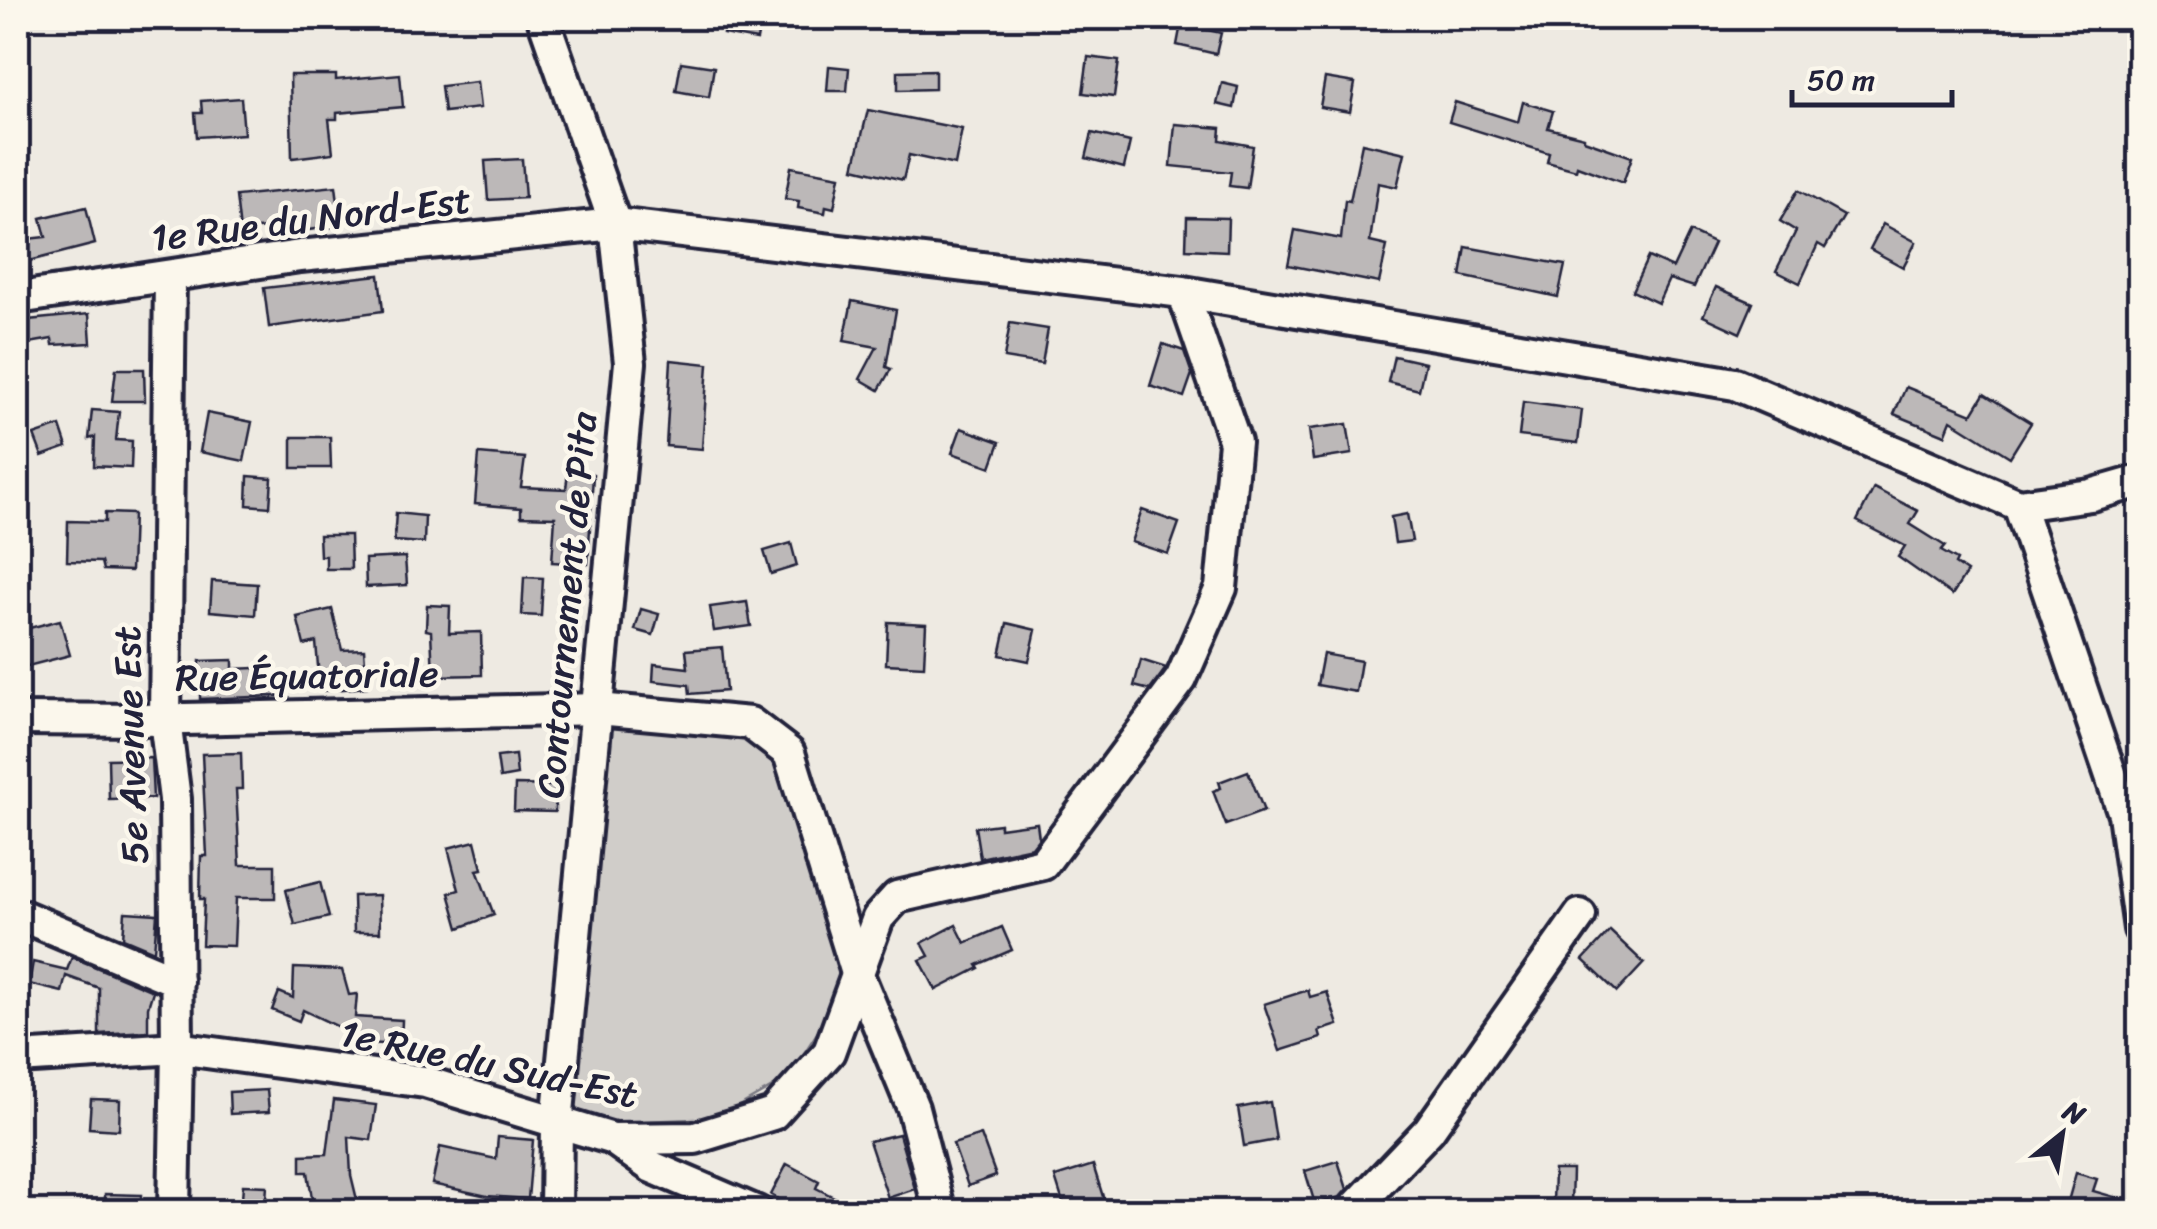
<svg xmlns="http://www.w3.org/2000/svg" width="2157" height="1229" viewBox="0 0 2157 1229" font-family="Sriracha,sans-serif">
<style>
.green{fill:#d0cdc9;stroke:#797882;stroke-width:2.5}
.building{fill:#bcb8b8;stroke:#22223b;stroke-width:2.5}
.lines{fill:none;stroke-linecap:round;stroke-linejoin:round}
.minor-casing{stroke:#22223b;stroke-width:38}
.minor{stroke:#fbf7ec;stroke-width:30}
.labels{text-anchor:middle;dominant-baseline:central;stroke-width:9;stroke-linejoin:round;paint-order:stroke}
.street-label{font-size:38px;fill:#22223b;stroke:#fbf7ec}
</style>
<rect width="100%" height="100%" fill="#eeeae2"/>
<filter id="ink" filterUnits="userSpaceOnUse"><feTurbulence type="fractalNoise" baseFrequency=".01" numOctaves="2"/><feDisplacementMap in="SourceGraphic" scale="20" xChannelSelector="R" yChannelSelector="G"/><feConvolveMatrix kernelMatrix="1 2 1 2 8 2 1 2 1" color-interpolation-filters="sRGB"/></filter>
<g filter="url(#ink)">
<!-- green -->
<polygon class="green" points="616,723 736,730 788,772 840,942 837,1002 788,1078 718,1118 620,1122 581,1120 568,1101 602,750"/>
<!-- building -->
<g class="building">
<polygon points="725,18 761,18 757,40 723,34"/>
<polygon points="1181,24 1221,33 1216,54 1177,45"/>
<polygon points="1088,57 1119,61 1114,97 1083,93"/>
<polygon points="681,62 714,67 709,97 676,91"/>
<polygon points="829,66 849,68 847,91 827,91"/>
<polygon points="935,70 935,89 898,90 898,71"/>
<polygon points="400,74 403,107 337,113 337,119 329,119 333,153 292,158 290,75 336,75 336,80"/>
<polygon points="1325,78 1355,83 1350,112 1320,107"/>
<polygon points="477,82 480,108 444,112 441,86"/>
<polygon points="1222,83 1238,87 1234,108 1217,104"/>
<polygon points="241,98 244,134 197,137 195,113 202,113 201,101"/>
<polygon points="1455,102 1518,122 1523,102 1553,111 1548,128 1584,137 1584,140 1632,157 1623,183 1577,166 1576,170 1547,162 1549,153 1449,122"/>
<polygon points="868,110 962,129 955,165 909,155 903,180 854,168"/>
<polygon points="1175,124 1221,128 1220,140 1253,146 1247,188 1229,186 1231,172 1171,166"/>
<polygon points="1092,133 1130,142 1124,168 1086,158"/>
<polygon points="1362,143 1405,153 1397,187 1378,183 1370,242 1387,246 1379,283 1288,265 1295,230 1341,239 1345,200 1350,201"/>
<polygon points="522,159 525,198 488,200 485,161"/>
<polygon points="791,167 840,176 834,208 826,206 825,213 798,208 799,201 785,199"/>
<polygon points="336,186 341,226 292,232 291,225 240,231 236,196"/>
<polygon points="1798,190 1844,216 1825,248 1818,244 1800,283 1776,271 1796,231 1780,221"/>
<polygon points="86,207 95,244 18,264 18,240 46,237 41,218"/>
<polygon points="1187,217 1228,218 1227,251 1186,249"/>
<polygon points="1883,224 1916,242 1903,267 1870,249"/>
<polygon points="1690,232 1714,243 1694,287 1669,279 1658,303 1632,291 1648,257 1673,268"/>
<polygon points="1466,247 1565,265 1558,297 1461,276"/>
<polygon points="379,275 383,311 269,327 264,288"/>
<polygon points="1716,287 1753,303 1740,333 1703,316"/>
<polygon points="852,301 896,310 886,367 891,369 879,390 860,379 877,347 844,341"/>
<polygon points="89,314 91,343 53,345 52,339 18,345 18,321"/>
<polygon points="1010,323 1048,329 1042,364 1004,358"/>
<polygon points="1163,344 1184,351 1192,374 1184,397 1150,386"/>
<polygon points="1394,356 1425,363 1419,390 1388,382"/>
<polygon points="671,360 708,364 702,449 666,446"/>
<polygon points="116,369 144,369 145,401 112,401"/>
<polygon points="1906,387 1972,414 1984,394 2031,423 2010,457 1951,420 1945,435 1894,414"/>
<polygon points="1523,402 1582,410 1578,443 1519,436"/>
<polygon points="92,410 119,412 116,440 132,441 131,468 94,466 95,437 89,439"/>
<polygon points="207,413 252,422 244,461 200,452"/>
<polygon points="1347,424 1352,454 1313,460 1309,429"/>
<polygon points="60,426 67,447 42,456 34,435"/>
<polygon points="961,428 1000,442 991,467 952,453"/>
<polygon points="292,437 330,437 331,468 292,468"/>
<polygon points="479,454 525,458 521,487 566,489 568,471 593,474 588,564 552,562 555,517 521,516 521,508 475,504"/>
<polygon points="248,476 272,478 270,507 247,505"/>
<polygon points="1874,488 1918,511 1910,524 1945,546 1941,551 1957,560 1955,564 1967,572 1952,595 1898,557 1905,546 1857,521"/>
<polygon points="1142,510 1179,523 1168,554 1131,542"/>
<polygon points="105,513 133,514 131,571 103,570 101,562 67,561 68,521 105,522"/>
<polygon points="396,513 425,516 424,543 394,541"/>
<polygon points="1407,514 1412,541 1395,543 1391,517"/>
<polygon points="319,535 350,535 351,569 326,569 326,556 320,556"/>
<polygon points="791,543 797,566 771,574 764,551"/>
<polygon points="405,557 407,585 366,587 365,559"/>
<polygon points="524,577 543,578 541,616 522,615"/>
<polygon points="212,581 257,584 255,615 210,611"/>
<polygon points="747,602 751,626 714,631 710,607"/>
<polygon points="427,605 450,606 449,633 481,632 482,675 433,676 431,631 426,630"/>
<polygon points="332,609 342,650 364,649 367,687 320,691 316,642 304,645 297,617"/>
<polygon points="641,609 659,614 653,635 635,630"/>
<polygon points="60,620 70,655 24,667 18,631"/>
<polygon points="888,622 926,624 924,666 886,664"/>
<polygon points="1007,623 1036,630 1029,661 1000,655"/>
<polygon points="722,647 726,691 690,694 689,685 653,681 654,664 688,668 686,650"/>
<polygon points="1323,654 1361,661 1356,692 1317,685"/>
<polygon points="233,660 233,669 276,667 278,696 200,699 200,661"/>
<polygon points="1141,660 1166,668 1150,690 1134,686"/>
<polygon points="241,753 242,789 236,789 240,865 275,865 275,898 236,898 234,946 202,945 204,899 200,899 201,856 207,856 202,754"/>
<polygon points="515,755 517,775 500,778 497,757"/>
<polygon points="151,758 153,798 109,799 108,759"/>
<polygon points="1248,771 1264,811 1226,825 1213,791 1221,788 1219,782"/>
<polygon points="515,785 555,786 555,812 514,811"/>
<polygon points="1037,823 1039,838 1032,847 980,858 975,827 1000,824 1000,828"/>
<polygon points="475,841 482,869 477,870 494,915 459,928 449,893 459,890 448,848"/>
<polygon points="320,882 329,917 295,925 286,890"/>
<polygon points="379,895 380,932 354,932 353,896"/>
<polygon points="125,912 157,914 154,951 123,938"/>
<polygon points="956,925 965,943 1002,927 1012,950 977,965 979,968 936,990 920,960 929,956 922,943"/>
<polygon points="1610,931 1644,963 1617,992 1583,960"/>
<polygon points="72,957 153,991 148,1007 148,1031 99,1034 99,988 66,976 62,992 29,984 33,962 67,970"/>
<polygon points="294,968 342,970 349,995 357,994 355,1017 402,1020 401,1045 366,1043 366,1040 303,1010 299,1021 272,1010 279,992 293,998"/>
<polygon points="1308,990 1310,997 1327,992 1338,1025 1319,1031 1321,1038 1280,1051 1264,1004"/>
<polygon points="267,1090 269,1112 230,1114 229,1092"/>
<polygon points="91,1099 120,1100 119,1130 89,1128"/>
<polygon points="334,1100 376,1105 371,1140 349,1137 351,1175 360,1212 314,1212 308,1172 301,1172 301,1155 327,1154"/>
<polygon points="1270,1102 1276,1140 1244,1146 1238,1108"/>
<polygon points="899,1134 915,1189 888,1198 869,1141"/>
<polygon points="981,1135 996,1176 968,1186 953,1144"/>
<polygon points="498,1137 533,1140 528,1199 487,1196 432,1184 440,1147 496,1159"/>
<polygon points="1338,1161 1347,1189 1340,1197 1315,1204 1305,1171"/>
<polygon points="787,1164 819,1181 816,1188 864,1212 803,1212 771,1195"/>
<polygon points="1093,1165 1105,1203 1066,1212 1055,1177"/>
<polygon points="1554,1170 1572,1170 1571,1205 1553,1204"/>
<polygon points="2076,1173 2097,1179 2093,1191 2118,1198 2114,1212 2065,1212"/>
<polygon points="243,1185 267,1186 265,1212 241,1212"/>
<polygon points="105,1194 141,1195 141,1212 105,1212"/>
</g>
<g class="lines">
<defs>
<g id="minor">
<polyline points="543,18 615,224 630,363 557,1123 556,1212"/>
<polyline points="170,276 165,720 175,799 177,1048 174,1212"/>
<polyline points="18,298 300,256 615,224 1183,292 1735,384 2019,505 2091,495 2140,481"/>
<polyline points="2019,505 2124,814 2140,929"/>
<polyline points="18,719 144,720 598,709 750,723 789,753 856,970 913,1108 940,1212"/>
<polyline points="18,914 177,981"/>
<polyline points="18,1058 177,1048 425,1082 613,1139 695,1138 773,1114 829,1052 878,918 897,897 1043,864 1181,679 1221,588 1235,442 1183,292"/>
<polyline points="613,1139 652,1167 757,1212"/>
<polyline points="1351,1212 1429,1130 1580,915"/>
</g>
</defs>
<!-- minor casing -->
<use href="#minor" class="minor-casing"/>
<!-- minor -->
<use href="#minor" class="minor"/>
</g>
</g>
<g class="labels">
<!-- street labels -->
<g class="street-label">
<text transform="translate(311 219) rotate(-7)">1e Rue du Nord-Est</text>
<text transform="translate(567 605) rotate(-85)">Contournement de Pita</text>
<text transform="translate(307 676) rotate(-1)">Rue Équatoriale</text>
<text transform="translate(131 745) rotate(-92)">5e Avenue Est</text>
<text transform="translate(489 1064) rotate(12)">1e Rue du Sud-Est</text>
</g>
</g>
<!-- margin -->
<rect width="2157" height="1229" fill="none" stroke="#fbf7ec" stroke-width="60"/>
<rect x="30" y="30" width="2097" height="1169" fill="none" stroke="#22223b" stroke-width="4" filter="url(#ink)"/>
<!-- north arrow -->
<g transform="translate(2062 1134) rotate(30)" stroke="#fbf7ec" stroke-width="8" paint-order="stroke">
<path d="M0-8L18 38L0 25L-18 38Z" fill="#22223b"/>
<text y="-15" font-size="28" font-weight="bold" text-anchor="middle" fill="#22223b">N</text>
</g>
<!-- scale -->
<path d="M1792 90v15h160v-15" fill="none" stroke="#22223b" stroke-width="5"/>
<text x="1807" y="90" font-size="30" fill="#22223b" stroke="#fbf7ec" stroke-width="8" paint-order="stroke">50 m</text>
</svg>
